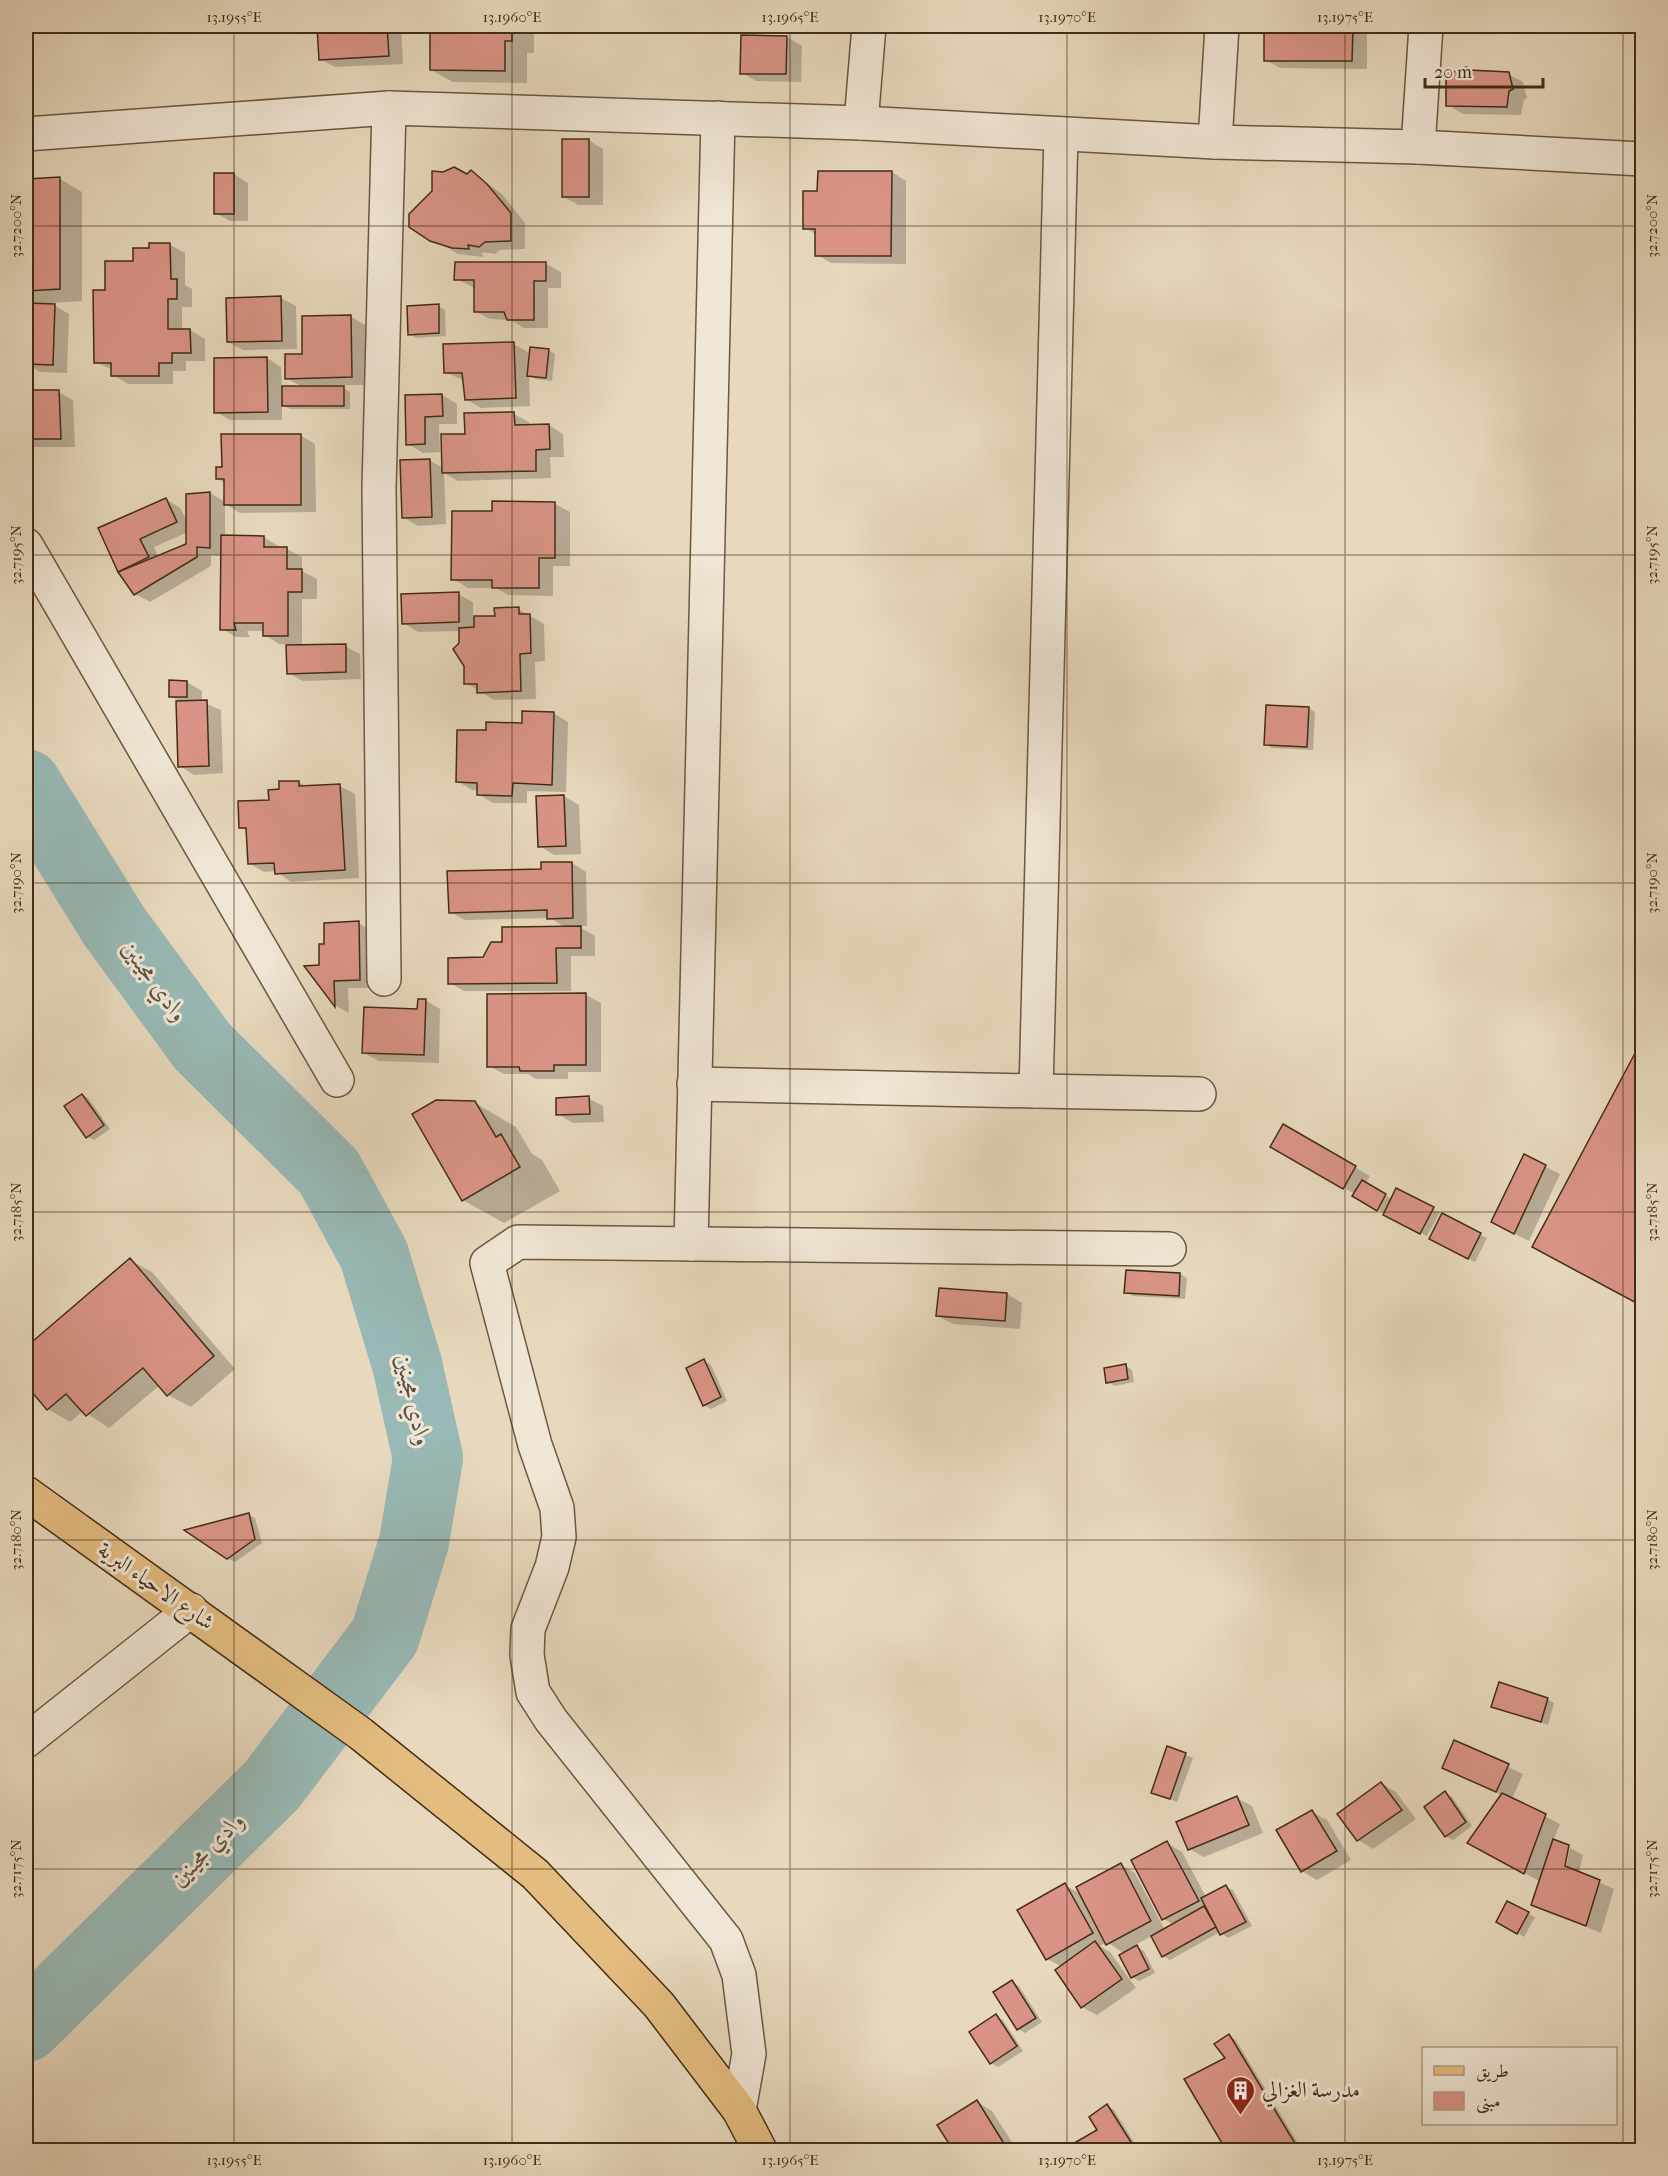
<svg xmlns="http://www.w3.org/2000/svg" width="1668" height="2176" viewBox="0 0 1668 2176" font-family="'IM FELL French Canon',Amiri,serif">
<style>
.shadow{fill:#0003;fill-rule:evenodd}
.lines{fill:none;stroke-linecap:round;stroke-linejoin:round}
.river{stroke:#98b9b6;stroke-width:70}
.building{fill:#da9487;stroke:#422c15;stroke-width:1.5}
.minor-casing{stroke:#6c573f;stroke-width:36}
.primary-casing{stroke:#422c15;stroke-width:36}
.minor{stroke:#f0e6d5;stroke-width:33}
.primary{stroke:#e4bc7f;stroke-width:33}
.ticks{fill:none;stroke:#422c15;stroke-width:1.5;stroke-opacity:0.45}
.labels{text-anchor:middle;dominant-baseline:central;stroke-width:6;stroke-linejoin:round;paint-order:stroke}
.street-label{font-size:22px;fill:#422c15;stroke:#f0e6d5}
.poi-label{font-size:22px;fill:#422c15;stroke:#f0e6d5;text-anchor:start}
.water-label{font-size:24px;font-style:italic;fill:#584f3d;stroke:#f0e6d5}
.neatline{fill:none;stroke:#422c15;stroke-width:2}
.ticks-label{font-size:15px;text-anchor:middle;fill:#422c15}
</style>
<rect width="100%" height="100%" fill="#e8d9be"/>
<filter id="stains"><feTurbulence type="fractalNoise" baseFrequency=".00333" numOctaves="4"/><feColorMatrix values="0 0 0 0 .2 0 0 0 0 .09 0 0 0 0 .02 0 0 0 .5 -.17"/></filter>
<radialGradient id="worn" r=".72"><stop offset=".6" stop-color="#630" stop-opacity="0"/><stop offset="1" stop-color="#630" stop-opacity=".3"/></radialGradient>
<!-- shadow -->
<g class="shadow">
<polygon points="318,26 401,26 403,64 335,67 320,59"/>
<polygon points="431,26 534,26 534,53 527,53 527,83 453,82 431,70"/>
<polygon points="1266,26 1367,26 1367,69 1280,68 1266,60"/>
<polygon points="743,36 787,37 802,46 801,82 756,81 742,73"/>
<polygon points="1467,69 1472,71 1508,74 1523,82 1527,98 1524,100 1521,115 1463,114 1448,105"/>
<polygon points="588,140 603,149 603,205 578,205 563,196"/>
<polygon points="471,172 502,194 525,223 525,249 500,250 495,254 482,252 483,257 458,254 410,226"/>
<polygon points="892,172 906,181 906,264 831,263 817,255 817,235 805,228 819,192"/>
<polygon points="234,174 248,183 248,221 230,221 216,213"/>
<polygon points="60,179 82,192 82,301 50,303 69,314 67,373 40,372 29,365 30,379 26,380 26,180"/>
<polygon points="170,245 185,253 185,285 192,289 192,307 182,307 182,330 190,330 205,339 205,361 186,361 186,371 173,371 173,384 128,384 113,375 113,370 95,362 107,291 151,250"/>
<polygon points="546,264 561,272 561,288 548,288 548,328 524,328 510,320 490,319 475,311 475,288 456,279"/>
<polygon points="281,298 296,306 297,349 243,350 228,342"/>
<polygon points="438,306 445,310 446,336 416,338 410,334"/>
<polygon points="350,316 365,325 366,385 339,385 350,392 350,409 290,409 282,404 282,420 230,420 216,412 267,358 281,367 282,387 304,388 287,378"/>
<polygon points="514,344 531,354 548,350 555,354 552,381 536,379 529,375 530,406 481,408 466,399 465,381 445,372"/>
<polygon points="26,392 58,392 73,400 75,447 26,447"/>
<polygon points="442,395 457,404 457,424 439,424 440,452 423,453 408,444 406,396"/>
<polygon points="514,414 529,422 529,426 549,425 563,434 564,457 550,457 551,478 458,481 444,473 446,524 418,526 403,517 429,460 443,468 466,435"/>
<path d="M300 435 315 444 316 512 240 513 225 504V537H264L278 546V549H287L302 557V571L317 579V599H302V647L345 646 360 654 361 679 303 681 288 673 297 644H279L265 635V631H247L250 637H236L222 629V556L211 555V566L150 602 135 594 119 571 100 529 166 499 180 508 188 523 210 493 225 502V483L217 478 223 469ZM188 532V545L158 556 154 547Z"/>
<polygon points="555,504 570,512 570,566 553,566 553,596 508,595 496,588 468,588 453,579 494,512"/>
<polygon points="458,594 473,602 473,618 496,618 518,609 544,624 545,661 535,662 536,699 494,700 466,683 461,631 418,632 403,623"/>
<polygon points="171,682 187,682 202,691 202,702 221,710 223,773 194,775 180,766 177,700 170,696"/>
<polygon points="1308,708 1315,712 1313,750 1272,748 1265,744"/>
<polygon points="553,713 568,722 566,792 527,791 527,803 493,803 478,794 478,790 472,790 457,781 488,732 523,724"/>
<polygon points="298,782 307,787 340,786 355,794 359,878 291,882 276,871 264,872 249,863 248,831 241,827 281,791"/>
<polygon points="564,796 579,805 581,854 554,855 540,846"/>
<polygon points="572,863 586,872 587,926 578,926 595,936 595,956 571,956 571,991 464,991 450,983 504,943 566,928 550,918 465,920 450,912 542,871"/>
<polygon points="358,923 373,931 374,988 348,988 349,1013 336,1006 307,967 321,967 326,946"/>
<polygon points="586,995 601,1003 601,1072 568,1072 568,1079 536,1079 528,1074 504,1074 489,1066"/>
<polygon points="425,1000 440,1009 439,1063 379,1061 364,1053 419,1010"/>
<polygon points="1642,1043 1642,1305 1534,1247"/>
<polygon points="83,1095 89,1099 110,1129 94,1140 87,1136"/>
<polygon points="588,1098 603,1106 604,1122 573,1123 558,1114"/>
<polygon points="475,1103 516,1127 532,1154 542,1160 560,1191 504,1223 463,1200"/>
<polygon points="1284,1126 1370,1176 1365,1184 1392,1199 1440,1212 1427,1236 1392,1218 1355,1194 1272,1147"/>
<polygon points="1524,1156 1560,1174 1529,1241 1507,1230"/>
<polygon points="1443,1215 1487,1238 1475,1262 1431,1238"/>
<polygon points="130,1260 152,1272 235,1369 191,1407 168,1395 160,1385 109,1428 83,1411 70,1422 48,1409 26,1383 26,1349"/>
<polygon points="1180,1274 1187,1278 1185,1299 1133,1296 1126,1292"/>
<polygon points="940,1290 1007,1294 1022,1303 1020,1329 953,1324 938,1316"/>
<polygon points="704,1361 711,1365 727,1401 711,1409 704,1405"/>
<polygon points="1126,1366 1132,1370 1134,1382 1115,1386 1108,1382"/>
<polygon points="248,1514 255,1518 262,1543 235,1562 228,1558"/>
<polygon points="1547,1699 1554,1703 1548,1725 1493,1706"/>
<polygon points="1455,1742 1523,1774 1512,1799 1560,1824 1553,1841 1562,1873 1565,1873 1570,1848 1583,1855 1579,1873 1614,1889 1601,1933 1533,1904 1541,1882 1484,1851 1502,1795 1444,1768"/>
<polygon points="1168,1748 1193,1758 1177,1802 1153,1792"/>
<polygon points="1381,1783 1396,1792 1416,1819 1373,1849 1358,1840 1339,1814"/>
<polygon points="1445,1793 1452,1797 1472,1826 1453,1840 1446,1836"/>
<polygon points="1237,1798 1252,1806 1263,1833 1204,1857 1189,1849"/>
<polygon points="1312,1812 1327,1820 1351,1860 1317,1880 1302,1871"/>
<polygon points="1167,1843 1182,1852 1206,1897 1226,1887 1233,1890 1252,1926 1228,1938 1220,1932 1170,1960 1164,1956 1152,1936 1135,1945 1144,1951 1155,1973 1139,1981 1132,1977 1125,1954 1107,1942 1100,1946 1110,1952 1136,1988 1097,2015 1082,2007 1062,1967 1047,1959 1065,1885 1082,1895 1121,1865 1135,1873 1165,1930 1174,1925 1164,1919 1133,1861"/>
<polygon points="1508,1903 1535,1917 1524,1937 1498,1922"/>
<polygon points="1012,1982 1019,1986 1042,2022 1025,2033 1018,2029"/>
<polygon points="996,2016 1003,2020 1023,2051 998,2067 991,2063"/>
<polygon points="1229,2036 1236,2040 1302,2150 1227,2150 1186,2079 1227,2059"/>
<polygon points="977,2102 992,2111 1017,2150 955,2150 939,2126"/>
<polygon points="1108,2106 1114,2110 1139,2150 1065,2150 1100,2130"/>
</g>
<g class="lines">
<!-- river -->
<polyline class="river" points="26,784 114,926 202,1046 329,1172 374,1255 407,1364 428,1458 414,1542 385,1636 272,1785 26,2027"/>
</g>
<!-- building -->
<g class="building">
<polygon points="317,26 387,26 389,56 319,60"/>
<polygon points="430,26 512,26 512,41 505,41 505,71 430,70"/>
<polygon points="1264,26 1353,26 1352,61 1264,61"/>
<polygon points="741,35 787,36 786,74 740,74"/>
<polygon points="1467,67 1469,70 1509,72 1513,89 1509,91 1507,107 1446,106 1446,71 1461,72 1462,68"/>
<rect x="562" y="139" width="27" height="58"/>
<polygon points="454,167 467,174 471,170 487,184 511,213 511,241 485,242 479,247 468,245 469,249 452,248 430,241 409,227 409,214 432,191 432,171 443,172"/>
<polygon points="818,171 892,171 891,256 815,256 815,229 803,229 803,191 817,191"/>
<rect x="214" y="173" width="20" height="41"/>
<polygon points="60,177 60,289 26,291 26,179"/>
<polygon points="149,243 170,243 171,279 177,279 177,299 168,299 168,329 190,329 191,353 172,353 172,363 159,363 159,376 111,376 111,363 94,363 93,290 105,290 105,261 133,261 133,248 149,248"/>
<polygon points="455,262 546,262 546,281 534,281 534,320 507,320 504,312 474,312 474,280 454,280"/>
<polygon points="281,296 282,341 227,342 226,298"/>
<polygon points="26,303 55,304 53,365 26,364"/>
<polygon points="439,304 439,333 408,335 407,306"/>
<polygon points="351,315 352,377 285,379 285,354 302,354 302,316"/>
<polygon points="514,342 516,398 465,400 462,373 444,373 443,344"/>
<polygon points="530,347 549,349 546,378 527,376"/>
<polygon points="267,357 268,412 214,413 214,358"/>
<rect x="282" y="386" width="62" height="20"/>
<polygon points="26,390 59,390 61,439 26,439"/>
<polygon points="442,394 443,416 425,417 425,444 406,445 405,395"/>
<polygon points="514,412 515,425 549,424 550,449 536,450 536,471 442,473 441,434 465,434 464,413"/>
<polygon points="221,434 301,434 301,505 224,505 224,479 216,479 216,467 222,467"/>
<polygon points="430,459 432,517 402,518 400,460"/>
<polygon points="210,492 210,548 197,547 197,557 134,595 118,572 186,544 186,494"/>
<polygon points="166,498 177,522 140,539 149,557 118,572 98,528"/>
<polygon points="492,501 555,502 555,558 539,558 539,588 492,588 492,580 451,580 452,511 492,511"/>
<polygon points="221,535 264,536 264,547 287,547 287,569 302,569 302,592 288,592 288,636 263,636 263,623 234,623 236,630 220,630"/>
<polygon points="459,592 459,622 402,624 401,594"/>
<polygon points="519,607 519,614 530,614 531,653 520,654 521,691 477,693 477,684 464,684 464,666 453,649 459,643 459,628 474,627 474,616 495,616 494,608"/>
<polygon points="346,644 346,672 287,674 286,645"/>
<polygon points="169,680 187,681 187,697 169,697"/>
<polygon points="207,700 209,766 178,767 176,701"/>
<polygon points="1266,705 1309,707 1307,747 1264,745"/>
<polygon points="522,711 554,712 552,785 513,783 512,796 477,795 477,783 456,782 457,730 486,730 486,722 522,723"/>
<polygon points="279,781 299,781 299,786 340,784 345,870 275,874 274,863 248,864 246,828 239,828 238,801 269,800 268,790 279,789"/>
<polygon points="564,795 566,846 538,847 536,796"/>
<polygon points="541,862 572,862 573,918 547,919 547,910 449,913 447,871 541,869"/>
<polygon points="359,921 360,980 334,981 335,1007 304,966 319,965 319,944 324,944 324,923"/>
<polygon points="581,926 581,948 556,948 557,983 448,984 448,958 483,957 491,942 502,942 502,927"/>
<polygon points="586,993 586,1065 554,1065 554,1071 520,1071 519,1067 487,1067 487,994"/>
<polygon points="418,999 426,999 424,1055 362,1053 364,1007 417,1009"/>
<polygon points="1642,1040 1642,1306 1532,1247"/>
<polygon points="82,1094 104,1125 86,1138 64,1106"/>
<polygon points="589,1096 590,1114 556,1115 556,1098"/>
<polygon points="436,1100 475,1101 496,1137 501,1134 520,1167 462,1201 412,1114"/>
<polygon points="1283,1124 1356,1166 1343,1189 1270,1147"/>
<polygon points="1524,1154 1546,1165 1514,1234 1491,1222"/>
<polygon points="1362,1180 1386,1194 1377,1211 1352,1196"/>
<polygon points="1396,1188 1434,1207 1420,1234 1383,1215"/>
<polygon points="1442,1213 1481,1233 1468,1259 1429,1239"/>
<polygon points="130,1258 214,1356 167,1396 143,1368 86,1416 66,1394 47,1410 26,1385 26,1347"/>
<polygon points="1126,1270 1180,1273 1179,1296 1124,1293"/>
<polygon points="939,1288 1007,1293 1005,1321 936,1316"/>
<polygon points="704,1359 721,1397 703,1406 686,1368"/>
<polygon points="1126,1364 1128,1379 1106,1383 1104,1368"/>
<polygon points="249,1513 255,1539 227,1559 184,1530"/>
<polygon points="1499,1682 1548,1698 1541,1722 1491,1707"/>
<polygon points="1454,1740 1509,1764 1496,1792 1442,1768"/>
<polygon points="1167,1746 1186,1753 1170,1799 1151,1793"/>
<polygon points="1381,1782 1402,1810 1357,1841 1337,1814"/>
<polygon points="1445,1791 1466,1822 1445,1837 1424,1807"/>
<polygon points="1502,1793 1546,1814 1524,1874 1467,1843"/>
<polygon points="1237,1796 1249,1825 1188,1850 1176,1822"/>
<polygon points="1312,1810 1337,1851 1301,1872 1276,1830"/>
<polygon points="1553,1839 1569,1845 1565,1866 1600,1880 1586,1926 1531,1905"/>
<polygon points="1167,1841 1199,1901 1162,1920 1131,1860"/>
<polygon points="1121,1863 1151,1921 1106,1945 1076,1887"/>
<polygon points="1065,1883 1093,1933 1046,1960 1017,1910"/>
<polygon points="1226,1885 1246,1922 1220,1935 1201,1898"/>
<polygon points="1507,1901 1529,1912 1517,1934 1496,1922"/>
<polygon points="1204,1906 1216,1927 1162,1957 1151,1936"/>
<polygon points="1095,1941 1122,1979 1081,2008 1055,1970"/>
<polygon points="1137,1945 1149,1969 1131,1978 1119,1955"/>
<polygon points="1012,1980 1036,2018 1017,2030 993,1992"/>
<polygon points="996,2014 1017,2046 990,2064 969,2032"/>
<polygon points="1229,2034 1299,2150 1226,2150 1184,2079 1225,2058 1214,2044"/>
<polygon points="977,2100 1008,2150 953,2150 937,2125"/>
<polygon points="1107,2104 1136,2150 1062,2150 1097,2130 1089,2117"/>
</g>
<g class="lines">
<defs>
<g id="minor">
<polyline points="861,123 869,26"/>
<polyline points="26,134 389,108 861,123 1215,142 1418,147 1642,159"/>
<polyline points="1215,142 1222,26"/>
<polyline points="1418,147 1426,26"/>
<polyline points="26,545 337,1080"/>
<polyline points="384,979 379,488 389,108"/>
<polyline points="694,1084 1036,1091 1061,134"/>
<polyline points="1036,1091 1199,1094"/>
<polyline points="691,1244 718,118"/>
<polyline points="26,1741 191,1610"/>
<polyline points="739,2110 749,2054 739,1975 726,1940 551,1720 533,1692 527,1655 528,1629 552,1567 559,1537 557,1508 535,1445 487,1263 518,1242 1169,1249"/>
</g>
<polyline id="primary" points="26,1493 361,1734 535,1874 659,2005 739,2110 760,2150"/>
</defs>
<!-- minor casing -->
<use href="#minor" class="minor-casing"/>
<!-- primary casing -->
<use href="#primary" class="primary-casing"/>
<!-- minor -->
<use href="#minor" class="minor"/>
<!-- primary -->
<use href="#primary" class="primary"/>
</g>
<!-- ticks -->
<path class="ticks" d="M234 26V2150M512 26V2150M790 26V2150M1067 26V2150M1345 26V2150M1623 26V2150M26 226H1642M26 555H1642M26 883H1642M26 1212H1642M26 1540H1642M26 1869H1642"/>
<!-- icons -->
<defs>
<symbol id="building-pin" viewBox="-11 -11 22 30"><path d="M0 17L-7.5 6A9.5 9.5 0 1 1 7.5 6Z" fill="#8f2418" stroke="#f0e6d5"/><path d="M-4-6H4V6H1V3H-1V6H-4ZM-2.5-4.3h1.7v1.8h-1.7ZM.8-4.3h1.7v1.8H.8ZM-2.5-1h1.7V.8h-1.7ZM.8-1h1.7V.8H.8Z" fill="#fff"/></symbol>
</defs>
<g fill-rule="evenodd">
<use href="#building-pin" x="1224" y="2074" width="33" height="45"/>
</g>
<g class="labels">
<!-- street labels -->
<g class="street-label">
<text transform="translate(156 1586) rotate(35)">شارع الاحياء البرية</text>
</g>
<!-- poi labels -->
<g class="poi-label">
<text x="1262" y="2090">مدرسة الغزالي</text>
</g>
<!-- water labels -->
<g class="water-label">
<text transform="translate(155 981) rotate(54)">وادي مجينين</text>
<text transform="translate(414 1400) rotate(77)">وادي مجينين</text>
<text transform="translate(207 1849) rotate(-45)">وادي مجينين</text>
</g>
</g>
<!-- margin -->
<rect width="1668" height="2176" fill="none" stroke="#e8d9be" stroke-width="66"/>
<!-- legend -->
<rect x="1422" y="2047" width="195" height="78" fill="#f0e6d5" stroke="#aa9c88" stroke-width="1.5"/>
<rect x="1434" y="2066" width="30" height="9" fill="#e4bc7f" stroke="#aa9c88" stroke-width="1.5"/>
<text x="1476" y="2077" font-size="18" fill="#422c15">طريق</text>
<rect x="1434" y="2092" width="30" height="18" fill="#da9487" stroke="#aa9c88" stroke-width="1.5"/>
<text x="1476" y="2107" font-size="18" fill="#422c15">مبنى</text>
<!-- scale -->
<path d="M1425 78v9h118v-9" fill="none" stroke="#422c15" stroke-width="3"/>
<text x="1434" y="78" font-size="18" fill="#422c15" stroke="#f0e6d5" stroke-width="4.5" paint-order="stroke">20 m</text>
<rect x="33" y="33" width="1602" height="2110" class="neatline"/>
<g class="ticks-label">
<text x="234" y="22">13.1955°E</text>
<text x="512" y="22">13.1960°E</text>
<text x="790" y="22">13.1965°E</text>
<text x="1067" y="22">13.1970°E</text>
<text x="1345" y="22">13.1975°E</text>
<text transform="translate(16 226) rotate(-90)" y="5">32.7200°N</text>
<text transform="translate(1652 226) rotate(-90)" y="5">32.7200°N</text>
<text transform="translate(16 555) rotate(-90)" y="5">32.7195°N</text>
<text transform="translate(1652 555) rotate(-90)" y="5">32.7195°N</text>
<text transform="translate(16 883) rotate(-90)" y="5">32.7190°N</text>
<text transform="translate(1652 883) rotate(-90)" y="5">32.7190°N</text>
<text transform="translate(16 1212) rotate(-90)" y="5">32.7185°N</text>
<text transform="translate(1652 1212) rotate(-90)" y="5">32.7185°N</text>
<text transform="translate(16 1540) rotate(-90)" y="5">32.7180°N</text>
<text transform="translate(1652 1540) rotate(-90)" y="5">32.7180°N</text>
<text transform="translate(16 1869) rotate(-90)" y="5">32.7175°N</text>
<text transform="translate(1652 1869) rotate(-90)" y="5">32.7175°N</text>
<text x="234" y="2165">13.1955°E</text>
<text x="512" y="2165">13.1960°E</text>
<text x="790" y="2165">13.1965°E</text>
<text x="1067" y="2165">13.1970°E</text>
<text x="1345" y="2165">13.1975°E</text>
</g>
<rect width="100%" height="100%" filter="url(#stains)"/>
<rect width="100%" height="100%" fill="url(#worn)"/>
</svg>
